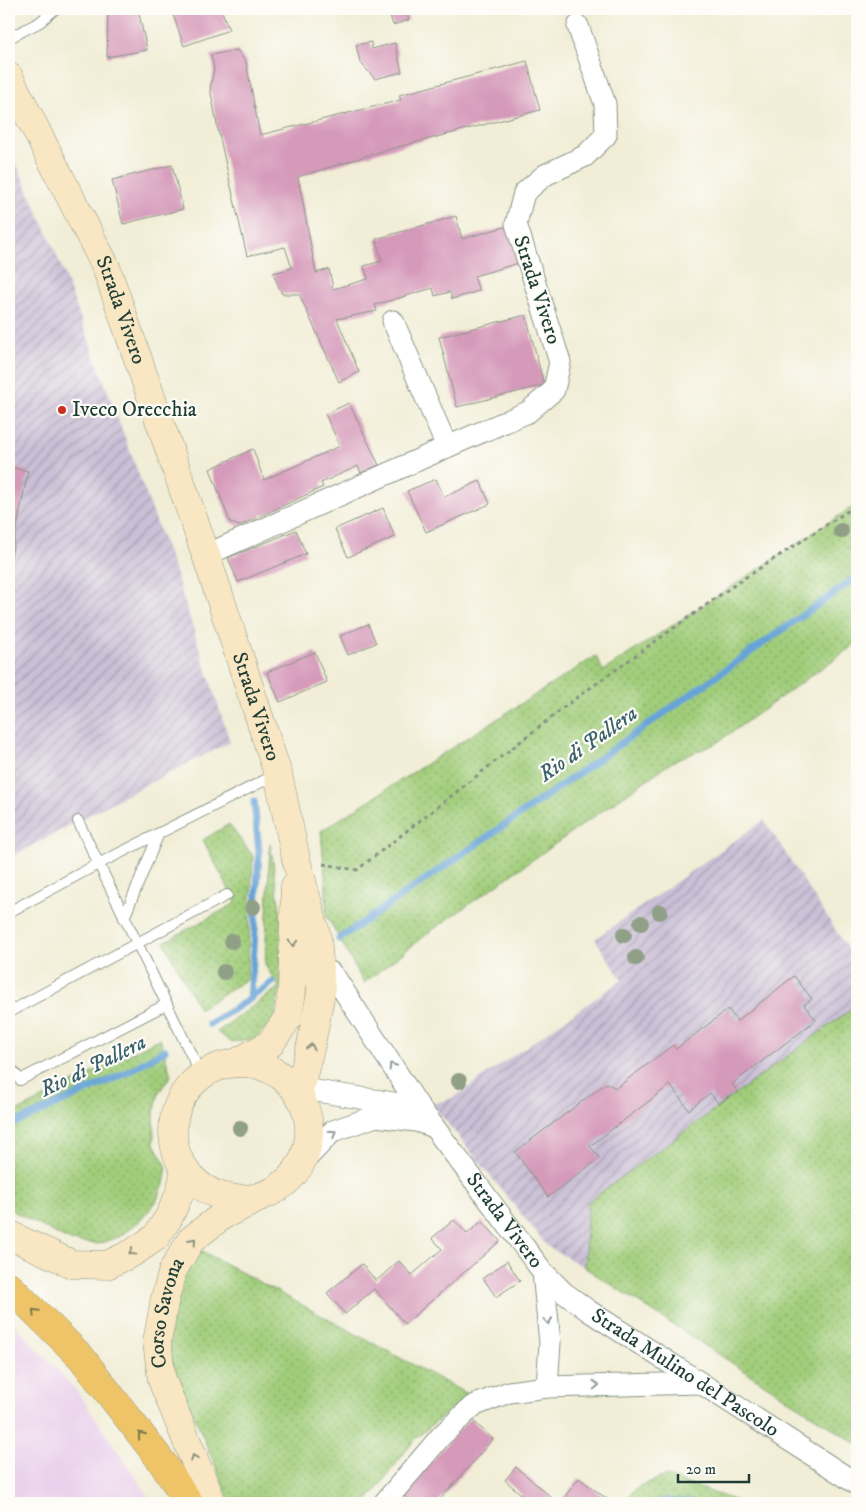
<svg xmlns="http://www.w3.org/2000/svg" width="866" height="1512" viewBox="0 0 866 1512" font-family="'IM FELL DW Pica',serif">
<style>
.built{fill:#ead1ec}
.industrial{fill:url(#industrial-furrows)}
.grass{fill:url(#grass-dots);stroke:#608557}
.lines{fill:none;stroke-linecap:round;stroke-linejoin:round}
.stream{stroke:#66a3d7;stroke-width:7}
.building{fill:#d599ba}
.lane-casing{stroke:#889585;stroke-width:12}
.street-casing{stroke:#889585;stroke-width:23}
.secondary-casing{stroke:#889585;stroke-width:29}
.primary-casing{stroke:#889585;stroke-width:29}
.path{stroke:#889585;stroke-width:3;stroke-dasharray:4 4;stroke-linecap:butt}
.lane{stroke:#fff;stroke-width:10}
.street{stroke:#fff;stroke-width:21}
.secondary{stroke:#f9e7c3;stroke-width:28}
.primary{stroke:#efc469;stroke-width:28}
.tree{fill:#90a087}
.oneway{stroke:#8c927c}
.oneway2{stroke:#8f9e9a}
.oneway3{stroke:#7d7a4c}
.poi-dot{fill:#c8321e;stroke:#fdfcf7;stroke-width:2}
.labels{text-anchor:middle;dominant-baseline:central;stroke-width:4.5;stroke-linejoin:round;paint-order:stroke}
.street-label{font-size:21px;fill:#1f3d34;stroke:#fdfcf7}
.poi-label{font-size:21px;fill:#1f3d34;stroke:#fdfcf7;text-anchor:start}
.water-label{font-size:22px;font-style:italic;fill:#38616d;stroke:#fdfcf7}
</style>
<defs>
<pattern id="industrial-furrows" width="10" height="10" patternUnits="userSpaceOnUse" patternTransform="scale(1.25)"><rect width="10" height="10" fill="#cabfd6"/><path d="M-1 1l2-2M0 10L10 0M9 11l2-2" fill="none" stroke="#a39cae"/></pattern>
<pattern id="grass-dots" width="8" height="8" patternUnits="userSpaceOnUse" patternTransform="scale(1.25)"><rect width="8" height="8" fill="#a1cd7a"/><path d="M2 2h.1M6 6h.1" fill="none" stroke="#83a865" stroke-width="1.8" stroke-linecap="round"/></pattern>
</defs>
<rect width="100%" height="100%" fill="#fdfcf7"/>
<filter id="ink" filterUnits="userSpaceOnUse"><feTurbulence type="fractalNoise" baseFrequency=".02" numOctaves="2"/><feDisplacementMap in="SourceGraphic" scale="10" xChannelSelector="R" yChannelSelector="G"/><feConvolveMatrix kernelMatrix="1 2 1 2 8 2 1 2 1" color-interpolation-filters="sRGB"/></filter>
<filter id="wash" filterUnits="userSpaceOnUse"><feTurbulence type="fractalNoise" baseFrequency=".0096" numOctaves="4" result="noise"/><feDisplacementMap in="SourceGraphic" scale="20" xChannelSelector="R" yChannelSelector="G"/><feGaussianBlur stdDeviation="1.12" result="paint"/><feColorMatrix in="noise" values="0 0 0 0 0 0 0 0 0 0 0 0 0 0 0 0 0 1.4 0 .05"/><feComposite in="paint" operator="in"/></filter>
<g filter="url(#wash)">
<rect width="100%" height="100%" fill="#f1edd6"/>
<!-- built -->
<polygon class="built" points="9,1319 76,1390 153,1503 9,1503"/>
<!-- industrial -->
<g class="industrial">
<polygon points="9,148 55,250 174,569 230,742 134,791 9,858"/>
<polygon points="764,820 857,963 857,1005 588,1202 584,1267 548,1247 432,1104 453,1098 622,980 595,939"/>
</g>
<!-- grass -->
<g class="grass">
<polygon points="857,504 857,643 715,744 672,762 431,931 364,983 326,915 326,888 321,831 596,656 603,671"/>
<polygon points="229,824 253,856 247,979 199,1009 164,942 236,903 203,840"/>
<polygon points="270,843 287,955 274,1019 256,1038 231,1042 217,1032 279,987 265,965"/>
<polygon points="857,1005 857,1444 584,1267 588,1202"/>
<polygon points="160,1038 171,1076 159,1092 154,1113 154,1144 167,1167 164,1184 156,1202 141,1220 119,1237 99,1244 70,1241 9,1209 9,1111 20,1110"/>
<polygon points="200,1250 469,1395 415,1439 366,1503 231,1503 168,1354 176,1284"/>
<polygon points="665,1476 743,1503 620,1503 640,1486"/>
</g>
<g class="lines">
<!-- stream -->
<g class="stream">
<polyline points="339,939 535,804 857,577"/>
<polyline points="250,999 254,949 259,852 254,801"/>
<polyline points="209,1024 236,1008 273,982"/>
<polyline points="9,1126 124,1074 165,1050"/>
<polyline points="658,1503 663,1501 693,1503"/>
</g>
</g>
<g id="blocks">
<!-- building -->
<g class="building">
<polygon points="108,9 138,9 147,50 107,57"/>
<polygon points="171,9 221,9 229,30 184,46"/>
<polygon points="388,9 405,9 409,20 393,25"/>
<polygon points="371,42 372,49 395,43 402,72 375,79 360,62 356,45"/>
<polygon points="237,50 246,62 260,135 401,100 399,95 527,61 540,110 383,151 298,177 316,273 329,269 333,289 368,279 364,266 382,261 376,239 456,216 462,239 508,226 519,263 474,276 479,291 452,299 450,292 435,296 433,288 375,305 377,311 337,319 359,372 339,382 299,294 282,294 273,273 292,268 285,247 247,256 218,130 210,88 214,69 211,55"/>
<polygon points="172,165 183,209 123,224 112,180"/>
<polygon points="526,315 544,385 457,407 439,337"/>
<polygon points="349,403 379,465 361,473 358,466 321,483 323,487 239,526 230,522 210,469 253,449 264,480 340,446 325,414"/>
<polygon points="9,467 28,471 10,562 9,562"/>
<polygon points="436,479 444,497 480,481 490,504 426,532 407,491"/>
<polygon points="383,508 395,537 348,557 335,529"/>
<polygon points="296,530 306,554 238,582 228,558"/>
<polygon points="368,624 376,643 348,655 340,636"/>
<polygon points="315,652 327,682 280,702 267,672"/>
<polygon points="794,976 812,999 804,1005 816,1020 732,1084 737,1091 719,1104 710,1093 689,1110 670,1085 590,1146 600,1158 548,1197 515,1152 606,1083 616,1088 673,1045 676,1049 728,1009 737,1021"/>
<polygon points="454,1220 467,1234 482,1221 500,1241 405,1324 374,1289 345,1314 327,1293 362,1264 376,1281 399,1261 412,1275 442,1249 432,1238"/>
<polygon points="507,1261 520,1281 496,1297 483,1278"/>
<polygon points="470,1418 493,1439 437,1503 413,1503 402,1494"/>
<polygon points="516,1467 551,1497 546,1503 514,1503 522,1495 505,1480"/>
<polygon points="579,1478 611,1502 610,1503 560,1503"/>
<polygon points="9,1497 32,1502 32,1503 9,1503"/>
</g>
</g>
</g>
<g filter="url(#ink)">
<use href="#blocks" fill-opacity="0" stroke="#889585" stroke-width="1"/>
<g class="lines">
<defs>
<g id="lane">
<polyline points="9,38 40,22 55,9"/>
<polyline points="78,821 201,1075"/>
<polyline points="9,912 98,864 277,774"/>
<polyline points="124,918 159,833"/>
<polyline points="9,1012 227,895"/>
<polyline points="9,1066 20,1080 167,1004"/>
</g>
<g id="street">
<polyline points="393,321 447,447"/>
<polyline points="206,555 447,447 528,412 554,390 560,362 516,224 524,193 545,175 585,156 606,135 605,104 578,26"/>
<path id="s1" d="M319 967 330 972 336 979 419 1107 543 1272 563 1292 589 1311 857 1484"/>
<polyline points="298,1094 316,1091 419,1107"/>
<polyline points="299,1166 333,1131 376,1116 416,1121 432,1126"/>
<polyline points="543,1272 550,1343 547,1387"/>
<polyline points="384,1503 442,1435 473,1406 509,1392 547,1387 700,1383"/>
</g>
<g id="secondary">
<path id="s2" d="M9 77 106 267 206 555 278 774 296 859 317 937 319 960 321 992 311 1045 298 1094"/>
<polyline points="236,1063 270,1044 288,1018 292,991 295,886"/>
<circle cx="241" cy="1131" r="68"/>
<polyline points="9,1234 20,1240 72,1264 107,1265 134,1252 156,1237 169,1217 179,1195 185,1171"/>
<path id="s3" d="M212 1503 162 1380 157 1342 165 1298 173 1270 191 1240 223 1215 255 1200"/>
</g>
<polyline id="primary" points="9,1286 81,1357 162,1462 189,1503"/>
</defs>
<!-- lane casing -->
<use href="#lane" class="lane-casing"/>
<!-- street casing -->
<use href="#street" class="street-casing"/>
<!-- secondary casing -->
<use href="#secondary" class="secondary-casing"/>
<!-- primary casing -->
<use href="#primary" class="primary-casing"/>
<!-- path -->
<polyline class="path" points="323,864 357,870 572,701 737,583 857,505"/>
<!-- lane -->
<use href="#lane" class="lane"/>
<!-- street -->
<use href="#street" class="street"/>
<!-- secondary -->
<use href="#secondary" class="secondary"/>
<!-- primary -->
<use href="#primary" class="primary"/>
</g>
<!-- trees -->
<g class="tree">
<circle cx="841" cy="531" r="8"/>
<circle cx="253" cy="907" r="8"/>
<circle cx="660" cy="912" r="8"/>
<circle cx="641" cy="923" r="8"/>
<circle cx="624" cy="935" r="8"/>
<circle cx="232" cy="941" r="8"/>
<circle cx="636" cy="958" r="8"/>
<circle cx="224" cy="972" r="8"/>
<circle cx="459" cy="1081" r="8"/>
<circle cx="240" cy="1128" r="8"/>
</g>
<!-- one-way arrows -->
<defs><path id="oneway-chevron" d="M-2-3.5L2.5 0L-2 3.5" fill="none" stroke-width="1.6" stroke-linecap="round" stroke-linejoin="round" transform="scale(1.25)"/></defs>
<g class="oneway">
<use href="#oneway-chevron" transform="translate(293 943) rotate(91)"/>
<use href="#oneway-chevron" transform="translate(311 1047) rotate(-77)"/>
<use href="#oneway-chevron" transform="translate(193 1241) rotate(-48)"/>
<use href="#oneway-chevron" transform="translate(132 1252) rotate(151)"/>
<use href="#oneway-chevron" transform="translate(194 1458) rotate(-112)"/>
</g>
<g class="oneway2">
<use href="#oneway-chevron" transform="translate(392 1066) rotate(-123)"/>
<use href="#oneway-chevron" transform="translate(333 1133) rotate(-34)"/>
<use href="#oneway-chevron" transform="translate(548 1321) rotate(85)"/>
<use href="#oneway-chevron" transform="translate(596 1385) rotate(-2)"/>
</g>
<g class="oneway3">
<use href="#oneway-chevron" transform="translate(35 1312) rotate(-135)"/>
<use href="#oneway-chevron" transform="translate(141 1435) rotate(-128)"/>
</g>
</g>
<!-- markers -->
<circle class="poi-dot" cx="62" cy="410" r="5"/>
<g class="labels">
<!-- street labels -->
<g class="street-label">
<text transform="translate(537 290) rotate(72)">Strada Vivero</text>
<text stroke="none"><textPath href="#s2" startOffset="259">Strada Vivero</textPath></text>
<text stroke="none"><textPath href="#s2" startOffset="678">Strada Vivero</textPath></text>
<text stroke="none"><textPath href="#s1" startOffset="316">Strada Vivero</textPath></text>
<text stroke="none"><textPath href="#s3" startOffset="201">Corso Savona</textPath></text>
<text stroke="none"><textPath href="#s1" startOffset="555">Strada Mulino del Pascolo</textPath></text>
</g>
<!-- poi labels -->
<g class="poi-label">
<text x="72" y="410">Iveco Orecchia</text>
</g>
<!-- water labels -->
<g class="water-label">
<text transform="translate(588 744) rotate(-35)">Rio di Pallera</text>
<text transform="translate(93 1066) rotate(-26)">Rio di Pallera</text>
</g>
</g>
<!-- margin -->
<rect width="866" height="1512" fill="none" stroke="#fdfcf7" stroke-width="30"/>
<!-- scale -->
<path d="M678 1474v8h71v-8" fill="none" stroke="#1f3d34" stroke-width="2.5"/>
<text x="686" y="1474" font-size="15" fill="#1f3d34" stroke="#fdfcf7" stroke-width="4" paint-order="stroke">20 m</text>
</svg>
